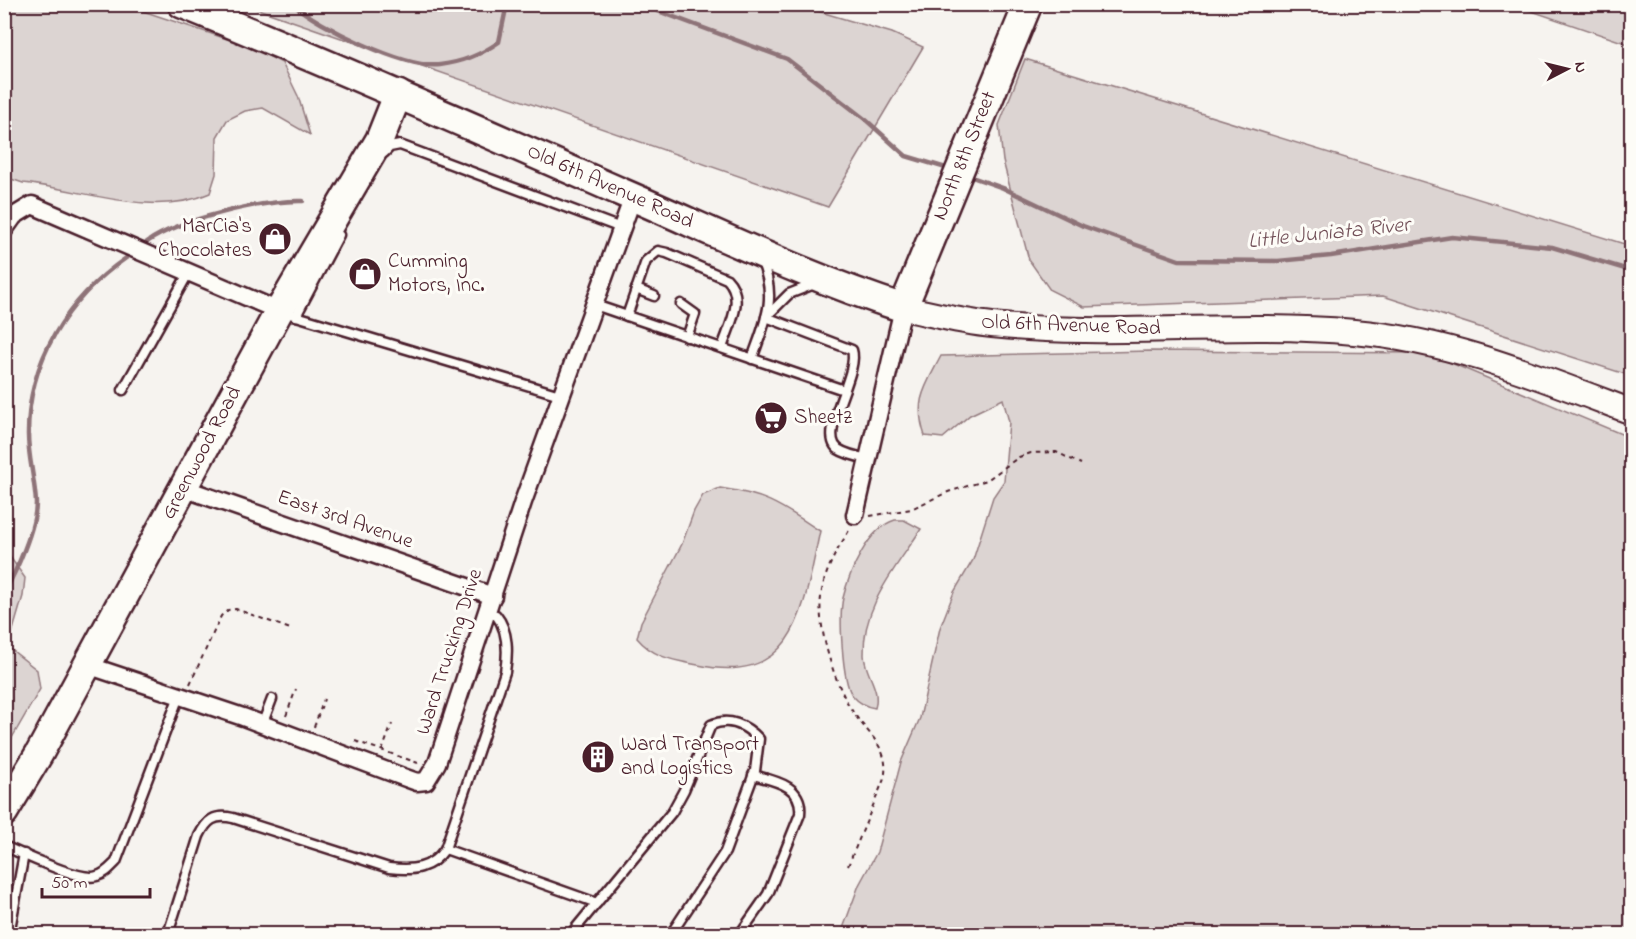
<svg xmlns="http://www.w3.org/2000/svg" width="1636" height="939" viewBox="0 0 1636 939" font-family="'Indie Flower',sans-serif">
<style>
.green{fill:#dcd4d2;stroke:#937a7e;stroke-width:1.5}
.lines{fill:none;stroke-linecap:round;stroke-linejoin:round}
.stream{stroke:#8e7378;stroke-width:4.5}
.lane-casing{stroke:#4a1f2b;stroke-width:13}
.street-casing{stroke:#4a1f2b;stroke-width:21}
.secondary-casing{stroke:#4a1f2b;stroke-width:28}
.primary-casing{stroke:#4a1f2b;stroke-width:32}
.path{stroke:#4a1f2b;stroke-width:2;stroke-dasharray:4.5 4.5;stroke-linecap:butt}
.lane{stroke:#fdfcf7;stroke-width:8}
.street{stroke:#fdfcf7;stroke-width:16}
.secondary{stroke:#fdfcf7;stroke-width:24}
.primary{stroke:#fdfcf7;stroke-width:27}
.labels{text-anchor:middle;dominant-baseline:central;stroke-width:6;stroke-linejoin:round;paint-order:stroke}
.street-label{font-size:21px;fill:#4a1f2b;stroke:#fdfcf7}
.poi-label{font-size:21px;fill:#4a1f2b;stroke:#fdfcf7;text-anchor:start}
.water-label{font-size:22px;font-style:italic;fill:#725058;stroke:#fdfcf7}
</style>
<rect width="100%" height="100%" fill="#f6f3ef"/>
<filter id="ink" filterUnits="userSpaceOnUse"><feTurbulence type="fractalNoise" baseFrequency=".0167" numOctaves="2"/><feDisplacementMap in="SourceGraphic" scale="12" xChannelSelector="R" yChannelSelector="G"/><feConvolveMatrix kernelMatrix="1 2 1 2 8 2 1 2 1" color-interpolation-filters="sRGB"/></filter>
<g filter="url(#ink)">
<!-- green -->
<g class="green">
<path d="M5 5H125L251 47 282 63 298 96 310 135 263 108 245 111 227 120 217 137 216 174 210 193C153 219 83 189 23 183L5 177Z"/>
<polygon points="246,5 797,5 892,33 923,47 828,207"/>
<polygon points="1514,5 1631,5 1631,45"/>
<polygon points="1025,59 1631,246 1631,376 1383,296 1084,307 1050,290 1029,260 1003,161 999,125"/>
<path d="M1150 351 1427 353 1631 438V934H841L859 885 877 852 901 762 920 718 940 628 954 592 973 560 993 497 1004 481 1009 422 1003 399 970 415 943 438 925 436C913 401 925 387 941 356Z"/>
<path d="M720 488C768 495 780 505 820 531 804 604 798 687 698 665 673 660 654 658 637 638L641 622 682 544 694 511 703 495Z"/>
<path d="M895 520H904L921 529C896 568 862 605 864 655 865 675 881 688 875 708 866 707 858 702 852 695 842 680 839 616 843 598 849 573 868 528 895 520Z"/>
<polygon points="5,550 25,578 23,596 8,647 37,670 40,689 5,750"/>
</g>
<g class="lines">
<!-- stream -->
<g class="stream">
<path d="M293 4C319 27 406 69 440 65 463 62 480 55 499 42L507 4"/>
<polyline points="639,4 787,59 866,120 906,156 946,168"/>
<polyline points="969,176 1003,188 1083,226 1179,260 1278,261 1331,256 1452,237 1552,247 1632,271"/>
<path d="M147 242C180 219 263 200 303 201"/>
<path d="M4 593C16 572 36 527 36 503 35 480 28 457 28 434 28 361 67 299 126 258"/>
</g>
<defs>
<g id="lane">
<polyline points="384,153 390,147 400,145 621,228"/>
<polyline points="636,289 654,296"/>
<polyline points="592,304 844,390"/>
<polyline points="681,304 695,314 687,337"/>
<polyline points="293,315 560,395"/>
<polyline points="768,315 789,294 817,283"/>
<polyline points="296,316 339,235"/>
<path d="M627 316 646 261 658 251 667 253 727 279C746 298 729 326 722 348"/>
<path d="M766 317 852 350C860 373 817 433 838 449 847 455 859 457 869 459"/>
<path d="M752 359C765 322 778 298 761 260"/>
<polyline points="123,390 189,272"/>
<polyline points="262,725 272,699"/>
<path d="M4 846C22 854 81 882 97 876 105 874 110 868 116 862L179 696"/>
<polyline points="445,849 597,903"/>
<polyline points="9,934 24,854"/>
<path d="M168 934 199 836C207 820 214 814 233 818L389 868C413 871 431 869 445 849L505 672C508 653 509 631 496 615L487 613"/>
<path d="M571 934 672 812 684 790 711 725C729 717 746 725 759 739L755 771 725 852 671 934"/>
<path d="M740 934 768 894 800 814C803 785 775 781 753 775"/>
</g>
<g id="street">
<polyline points="4,230 14,216 32,205 279,311"/>
<polyline points="183,488 493,596"/>
<polyline points="855,515 903,308"/>
<polyline points="87,665 243,717 403,777 417,782 426,781 437,763 523,502 633,197"/>
</g>
<path id="secondary" d="M903 308C932 314 962 322 992 325 1112 338 1234 321 1354 332 1451 340 1542 378 1632 412"/>
<g id="primary">
<path d="M182 4C330 64 475 128 621 192 714 232 806 277 903 308L1028 4"/>
<polyline points="4,812 39,754 279,311 380,139 398,94"/>
</g>
</defs>
<!-- lane casing -->
<use href="#lane" class="lane-casing"/>
<!-- street casing -->
<use href="#street" class="street-casing"/>
<!-- secondary casing -->
<use href="#secondary" class="secondary-casing"/>
<!-- primary casing -->
<use href="#primary" class="primary-casing"/>
<!-- path -->
<g class="path">
<polyline points="870,516 911,509 948,492 987,480 1019,457 1031,453 1056,452 1081,464"/>
<polyline points="190,684 221,616 228,610 236,609 293,630"/>
<polyline points="286,716 296,689"/>
<polyline points="314,727 324,699"/>
<polyline points="355,741 418,763"/>
<polyline points="382,751 392,724"/>
<path d="M848 866 884 779C891 748 868 735 853 712 835 685 817 629 821 597 824 571 837 550 850 529"/>
</g>
<!-- lane -->
<use href="#lane" class="lane"/>
<!-- street -->
<use href="#street" class="street"/>
<!-- secondary -->
<use href="#secondary" class="secondary"/>
<!-- primary -->
<use href="#primary" class="primary"/>
</g>
</g>
<!-- icons -->
<defs>
<symbol id="shop-disc" viewBox="-11 -11 22 22"><circle r="9.5" fill="#4a1f2b" stroke="#fdfcf7"/><path d="M-5-2.5h2.3a2.7 3.5 0 0 1 5.4 0H5L5.5 6h-11ZM-1.5-2.5h3a1.5 2.3 0 0 0-3 0Z" fill="#fff"/></symbol>
<symbol id="supermarket-disc" viewBox="-11 -11 22 22"><circle r="9.5" fill="#4a1f2b" stroke="#fdfcf7"/><path d="M-6-5.5h2.5l.6 2H6L4.5 2H-2.5L-4.4-4H-6ZM-1.5 3.2a1.3 1.3 0 1 0 .1 0ZM3 3.2a1.3 1.3 0 1 0 .1 0Z" fill="#fff"/></symbol>
<symbol id="building-disc" viewBox="-11 -11 22 22"><circle r="9.5" fill="#4a1f2b" stroke="#fdfcf7"/><path d="M-4-6H4V6H1V3H-1V6H-4ZM-2.5-4.3h1.7v1.8h-1.7ZM.8-4.3h1.7v1.8H.8ZM-2.5-1h1.7V.8h-1.7ZM.8-1h1.7V.8H.8Z" fill="#fff"/></symbol>
</defs>
<g fill-rule="evenodd">
<use href="#shop-disc" x="256" y="220" width="38" height="38"/>
<use href="#shop-disc" x="346" y="255" width="38" height="38"/>
<use href="#supermarket-disc" x="752" y="399" width="38" height="38"/>
<use href="#building-disc" x="579" y="738" width="38" height="38"/>
</g>
<g class="labels">
<!-- street labels -->
<g class="street-label">
<text transform="translate(965 156) rotate(-68)">North 8th Street</text>
<text transform="translate(610 187) rotate(24)">Old 6th Avenue Road</text>
<text transform="translate(1071 326) rotate(2)">Old 6th Avenue Road</text>
<text transform="translate(202 453) rotate(-62)">Greenwood Road</text>
<text transform="translate(345 520) rotate(19)">East 3rd Avenue</text>
<text transform="translate(450 652) rotate(-72)">Ward Trucking Drive</text>
</g>
<!-- poi labels -->
<g class="poi-label">
<text x="252" y="227" text-anchor="end">MarCia's<tspan x="252" dy="24">Chocolates</tspan></text>
<text x="388" y="262">Cumming<tspan x="388" dy="24">Motors, Inc.</tspan></text>
<text x="794" y="418">Sheetz</text>
<text x="621" y="745">Ward Transport<tspan x="621" dy="24">and Logistics</tspan></text>
</g>
<!-- water labels -->
<g class="water-label">
<text transform="translate(1329 234) rotate(-6)">Little Juniata River</text>
</g>
</g>
<!-- margin -->
<rect width="1636" height="939" fill="none" stroke="#fdfcf7" stroke-width="24"/>
<rect x="12" y="12" width="1612" height="915" fill="none" stroke="#4a1f2b" stroke-width="2" filter="url(#ink)"/>
<!-- north arrow -->
<g transform="translate(1567 69) rotate(83)" stroke="#fdfcf7" stroke-width="4.5" paint-order="stroke">
<path d="M0-4.5L10 22L0 15L-10 22Z" fill="#4a1f2b"/>
<text y="-9" font-size="16" font-weight="bold" text-anchor="middle" fill="#4a1f2b">N</text>
</g>
<!-- scale -->
<path d="M42 888v9h108v-9" fill="none" stroke="#4a1f2b" stroke-width="3"/>
<text x="51" y="888" font-size="18" fill="#4a1f2b" stroke="#fdfcf7" stroke-width="4.5" paint-order="stroke">50 m</text>
</svg>
